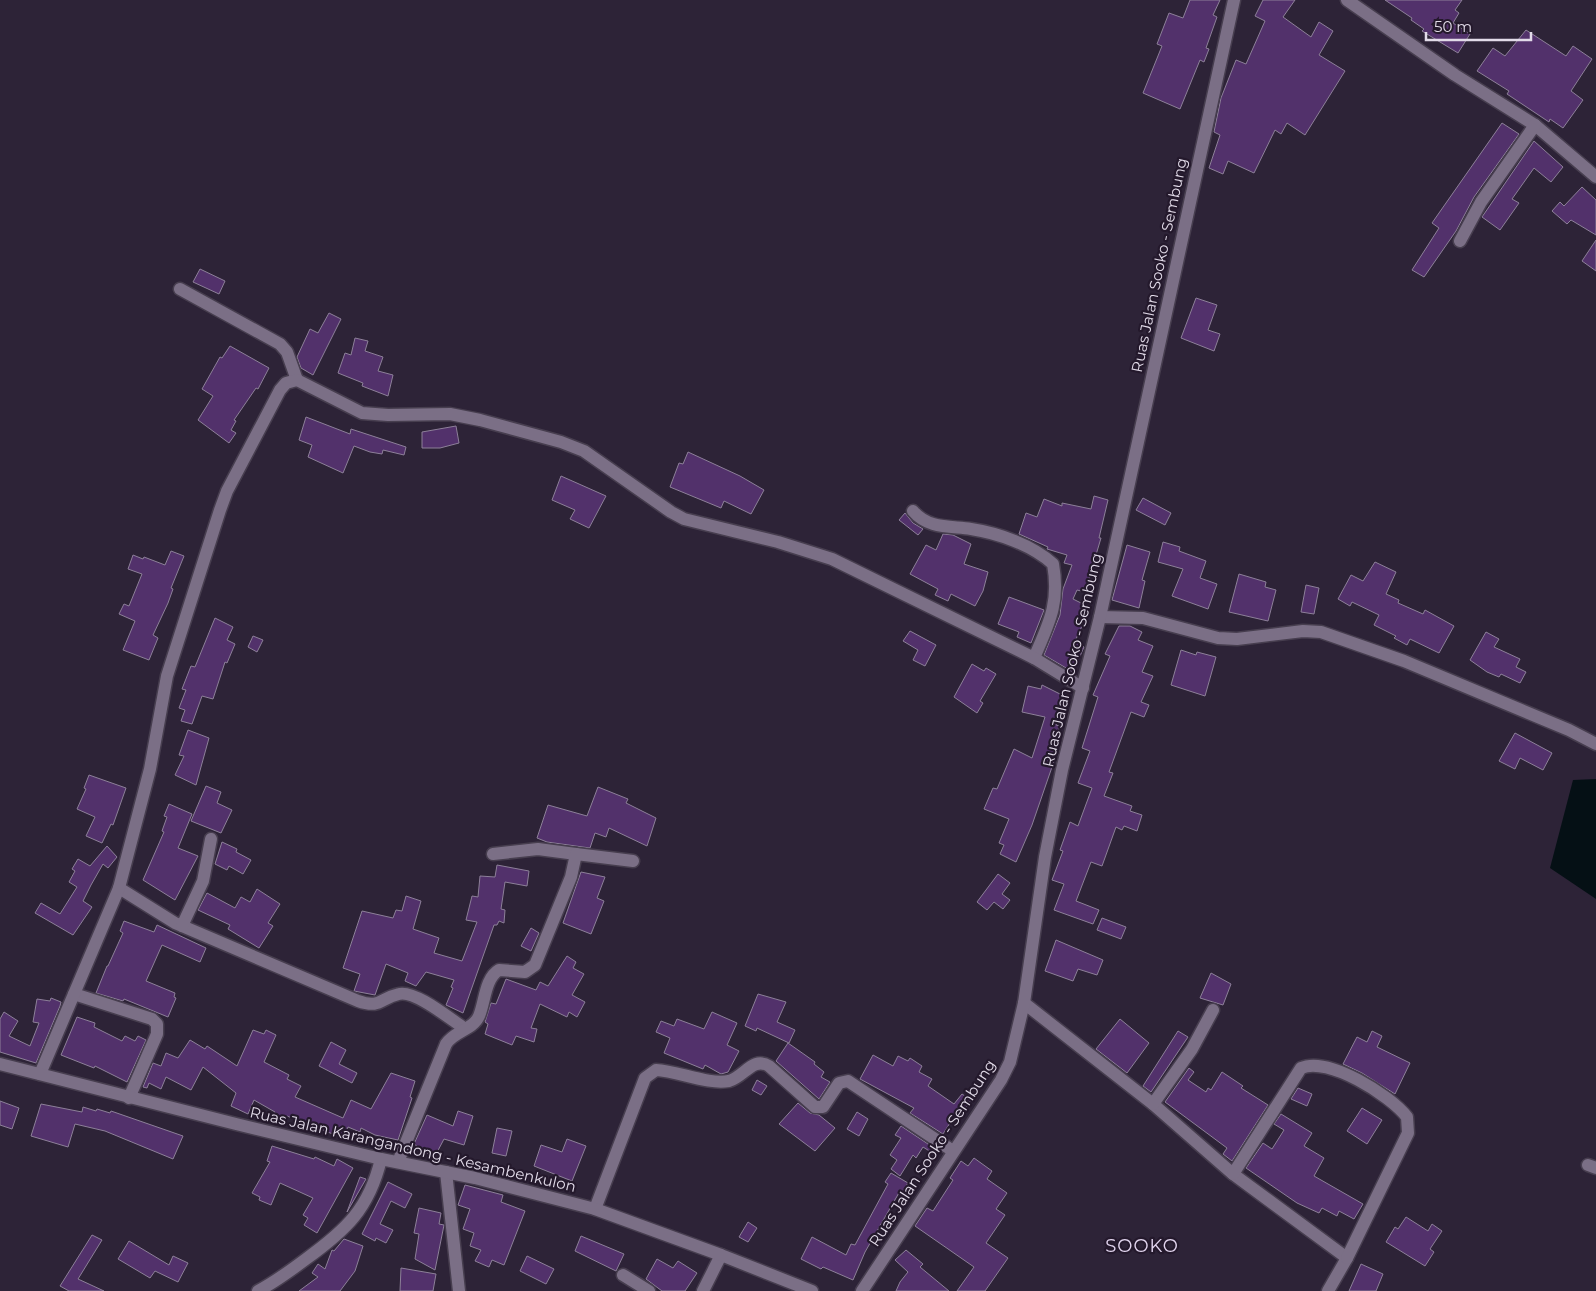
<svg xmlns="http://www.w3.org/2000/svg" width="1596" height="1291" viewBox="0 0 1596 1291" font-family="Montserrat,sans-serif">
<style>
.water{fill:#051015}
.building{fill:#52316b;stroke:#8d8099}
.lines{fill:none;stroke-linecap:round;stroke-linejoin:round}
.street-casing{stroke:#473e4f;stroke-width:15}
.secondary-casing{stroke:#473e4f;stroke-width:15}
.street{stroke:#7b6f86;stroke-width:12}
.secondary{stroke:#7b6f86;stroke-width:12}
.labels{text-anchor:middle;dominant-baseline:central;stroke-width:4.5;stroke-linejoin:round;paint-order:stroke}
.street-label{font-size:15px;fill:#e2dbe9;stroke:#24192c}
.quarter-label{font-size:18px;letter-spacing:1px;fill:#e4d7f1;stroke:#24192c}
</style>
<rect width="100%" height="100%" fill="#2d2337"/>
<!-- water -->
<polygon class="water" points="1596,779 1596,899 1550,868 1573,780"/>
<!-- building -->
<g class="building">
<polygon points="1190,0 1220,0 1213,15 1217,17 1206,48 1209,49 1204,62 1200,60 1180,109 1143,93 1162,46 1157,44 1169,13 1183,18"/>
<polygon points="1263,0 1295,0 1283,17 1311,37 1319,22 1333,31 1319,55 1345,71 1305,135 1287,123 1281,134 1275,130 1254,173 1228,161 1223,174 1209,168 1220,135 1214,132 1221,98 1236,60 1246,64 1265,21 1255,16"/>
<polygon points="1385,0 1462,0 1455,10 1459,13 1453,23 1470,34 1458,53 1422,31 1424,29 1411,20 1412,18"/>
<polygon points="1526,30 1566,56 1573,46 1592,59 1571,91 1583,100 1563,128 1550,119 1549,122 1507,94 1509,91 1477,71 1493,48 1505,56"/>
<polygon points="1502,123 1519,134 1474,197 1456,231 1424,277 1412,270 1439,228 1432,223"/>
<polygon points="1534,141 1563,167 1551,182 1534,168 1512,199 1519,203 1500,230 1482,217"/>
<polygon points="1582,187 1596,200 1596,235 1571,220 1567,224 1552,211 1560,202 1564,206"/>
<polygon points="1596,240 1596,271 1582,261"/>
<polygon points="200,269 225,281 219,294 193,282"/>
<polygon points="1196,298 1217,305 1208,330 1220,334 1214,351 1181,338"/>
<polygon points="329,313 341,319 313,375 301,368 297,357 310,329 318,333"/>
<polygon points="355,338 368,341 365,351 383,357 378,371 393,375 388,396 362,386 363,383 338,373 345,353 351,355"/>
<polygon points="230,346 269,368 258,389 256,388 234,420 236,421 231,430 236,433 229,443 198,420 213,396 202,389 220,357 222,358"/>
<polygon points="306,417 350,434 351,429 406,447 404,455 383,450 382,454 370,452 354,446 343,473 308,457 312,445 299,440"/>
<polygon points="456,426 459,443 440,448 422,448 422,432"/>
<polygon points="688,452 740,476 764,490 751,514 724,501 721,508 670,487 679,463 683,464"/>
<polygon points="561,476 606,496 589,528 570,519 575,510 552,500"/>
<polygon points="1094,496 1108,500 1099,538 1101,538 1085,592 1077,590 1073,599 1085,605 1080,619 1084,622 1075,641 1084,647 1073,672 1044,655 1060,615 1063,589 1072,565 1064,563 1067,555 1047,549 1048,547 1019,534 1026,513 1037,517 1044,499 1062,506 1062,503 1091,509"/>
<polygon points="1143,498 1171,513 1165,525 1136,510"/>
<polygon points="905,513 913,523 923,529 918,535 899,520"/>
<polygon points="943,534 953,535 971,544 964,564 988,572 983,591 975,606 951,594 948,601 935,595 938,589 910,574 926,545 936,550"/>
<polygon points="1163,542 1180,547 1179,551 1206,561 1200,578 1217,584 1208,609 1172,596 1183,569 1158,562"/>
<polygon points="1127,545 1150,552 1142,580 1145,581 1139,608 1112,600"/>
<polygon points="171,551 184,556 171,588 173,589 168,603 153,635 158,638 149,660 123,650 135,621 119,614 124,604 129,606 142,574 128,569 133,555 143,559 144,557 165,565"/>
<polygon points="1375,562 1396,572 1386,594 1399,600 1398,603 1423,614 1425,610 1454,626 1439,653 1410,639 1407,645 1394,638 1396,636 1374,625 1379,615 1352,602 1350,606 1338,599 1351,575 1363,581"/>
<polygon points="1239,574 1266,582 1265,587 1276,590 1268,621 1229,612"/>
<polygon points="1306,585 1319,588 1314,614 1301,612"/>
<polygon points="1009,597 1044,610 1031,643 1017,637 1019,632 998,624"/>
<polygon points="215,618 233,627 227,640 235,644 227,663 225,662 213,699 202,696 192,724 181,721 185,710 179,708 186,690 182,689 191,666 195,667"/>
<polygon points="1119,626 1130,626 1142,632 1138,640 1153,646 1142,672 1153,676 1141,702 1149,705 1144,717 1131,712 1109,772 1113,773 1104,796 1132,806 1130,811 1142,815 1137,831 1124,826 1122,830 1116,827 1102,866 1091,862 1076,901 1099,910 1093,924 1054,910 1064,884 1052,880 1063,851 1060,850 1070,822 1078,826 1092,788 1078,783 1090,751 1082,748 1098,697 1093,695 1110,656 1105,654"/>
<polygon points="910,631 936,645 925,666 913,660 918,650 903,641"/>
<polygon points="1486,632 1499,639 1494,647 1520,659 1516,667 1526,672 1520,683 1501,674 1499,677 1487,672 1470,660"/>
<polygon points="253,636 263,640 257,652 248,647"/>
<polygon points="1181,650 1196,655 1197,652 1216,657 1205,696 1171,685"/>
<polygon points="972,664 984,671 986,668 996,674 980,701 983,703 977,713 954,697"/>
<polygon points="1042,685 1066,697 1059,709 1062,711 1056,725 1060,726 1052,749 1057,751 1052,767 1032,825 1016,862 1000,854 1004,845 999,843 1009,819 984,809 993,788 997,789 1014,749 1032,758 1045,717 1022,712 1028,686 1041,689"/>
<polygon points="188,730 209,738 196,785 175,775 184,756 179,755"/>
<polygon points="1515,733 1552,753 1543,770 1520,758 1515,769 1499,761"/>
<polygon points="89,775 126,788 113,825 111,824 102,843 86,836 95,817 77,809 86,789 84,788"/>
<polygon points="206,786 221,792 217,803 232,810 221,833 191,821"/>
<polygon points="598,787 628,799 626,803 656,818 647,846 609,828 606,837 595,833 590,848 547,842 537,838 548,805 587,816"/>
<polygon points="169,804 192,814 178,848 198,856 175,900 143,880 164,832 162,831 167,817 164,816"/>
<polygon points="222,842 237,849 236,852 251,860 243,874 229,866 227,870 215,864"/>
<polygon points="107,846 117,857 108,868 103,864 91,885 83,901 92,907 73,935 35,913 41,903 60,914 77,887 69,882 75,871 72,869 78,859 90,866"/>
<polygon points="497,865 529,871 527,886 505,882 501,909 505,910 504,923 499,921 497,925 494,925 463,1013 446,1005 453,988 451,987 454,980 426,972 416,986 405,981 408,973 386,964 375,995 354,991 360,974 343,968 362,911 393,918 396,910 402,911 406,896 421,901 413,929 439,938 434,953 462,961 477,922 466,920 472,896 478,897 480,876 495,877"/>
<polygon points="581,872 605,877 597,898 604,901 591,934 563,923"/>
<polygon points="998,874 1010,883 1002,894 1010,900 1003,909 994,902 987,910 977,902"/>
<polygon points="257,889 280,904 268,923 273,926 259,948 228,929 230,925 198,910 207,893 235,908 241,897 250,902"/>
<polygon points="1102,918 1126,927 1121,939 1097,930"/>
<polygon points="124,921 154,932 157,925 206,948 200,962 162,945 146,981 175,993 174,997 176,998 168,1017 124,999 123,1001 96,993 107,966 108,966 123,933 120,931"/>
<polygon points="531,928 539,933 531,951 521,946"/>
<polygon points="1056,940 1103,960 1097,975 1078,969 1073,981 1045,971"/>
<polygon points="567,956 576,962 573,968 584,974 572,995 585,1002 577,1017 569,1012 567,1017 540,1004 531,1028 537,1029 534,1042 516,1036 512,1045 485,1034 488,1024 485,1022 491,1003 496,1004 506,979 536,990 540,982 548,986"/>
<polygon points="1211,973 1231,984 1223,1005 1200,998"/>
<polygon points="758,994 786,1002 777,1022 795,1030 789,1043 757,1028 756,1031 745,1026"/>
<polygon points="51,998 61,1002 60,1006 36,1063 0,1052 0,1019 4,1012 18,1021 9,1036 30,1046 39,1023 33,1022 37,999 50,1001"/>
<polygon points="712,1012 737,1023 727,1045 739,1051 728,1072 721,1074 705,1065 703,1069 664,1053 670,1038 656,1032 661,1021 674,1026 677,1019 704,1029"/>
<polygon points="77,1017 95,1023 94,1027 122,1041 125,1036 135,1041 138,1036 146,1040 127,1082 95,1066 94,1068 61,1055"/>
<polygon points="1120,1019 1149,1043 1127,1073 1096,1049"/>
<polygon points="253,1030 264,1034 266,1030 276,1035 264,1062 289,1075 287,1079 301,1086 295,1097 343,1118 351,1100 371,1109 391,1073 415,1081 410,1097 412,1098 398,1140 375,1135 361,1128 360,1132 348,1127 343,1138 287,1116 284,1122 273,1117 275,1112 254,1100 248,1114 231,1106 236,1093 203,1067 191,1090 166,1077 161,1089 149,1083 147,1088 143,1087 153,1063 161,1066 166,1053 178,1058 190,1040 205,1049 207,1046 237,1066"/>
<polygon points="1178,1031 1188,1037 1151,1092 1143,1086"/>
<polygon points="1372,1031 1382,1036 1377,1047 1410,1063 1395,1094 1362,1073 1343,1064 1357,1037 1367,1042"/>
<polygon points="331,1042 346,1050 339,1064 357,1073 352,1083 319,1066"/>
<polygon points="788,1043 815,1062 814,1064 824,1072 821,1077 830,1082 819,1099 776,1061"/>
<polygon points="873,1055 893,1066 898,1056 908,1061 910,1058 922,1066 919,1072 932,1079 928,1086 954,1104 962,1094 971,1100 956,1120 953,1118 943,1134 910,1113 914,1108 860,1079"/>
<polygon points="1189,1068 1194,1072 1188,1080 1206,1092 1208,1088 1211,1090 1222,1072 1243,1086 1241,1088 1268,1105 1232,1161 1223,1154 1227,1148 1165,1102"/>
<polygon points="757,1080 767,1086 761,1095 752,1090"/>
<polygon points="1298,1088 1312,1094 1307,1106 1291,1099"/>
<polygon points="0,1101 19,1108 12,1129 0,1125"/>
<polygon points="798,1103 810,1113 819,1115 835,1128 815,1151 779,1124"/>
<polygon points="41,1104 82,1112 83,1107 96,1111 97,1109 110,1113 111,1111 183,1136 173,1159 105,1131 75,1124 68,1147 31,1136"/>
<polygon points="1362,1108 1382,1120 1367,1144 1347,1131"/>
<polygon points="458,1111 473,1116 464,1145 444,1139 434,1158 414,1144 427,1115 453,1126"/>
<polygon points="857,1112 868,1119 859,1136 847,1129"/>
<polygon points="1281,1114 1312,1133 1304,1146 1324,1158 1314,1176 1363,1204 1354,1219 1339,1211 1337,1216 1322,1208 1319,1213 1297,1203 1246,1168 1263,1143 1272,1149 1284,1130 1274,1124"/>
<polygon points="901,1126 934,1148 931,1152 923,1147 916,1158 913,1155 900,1176 891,1169 897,1160 890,1155 901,1138 895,1135"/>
<polygon points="497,1128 512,1131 506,1156 492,1153"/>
<polygon points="567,1139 586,1146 572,1181 534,1166 541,1145 562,1152"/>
<polygon points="272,1146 314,1159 315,1157 334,1166 337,1159 353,1168 317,1233 304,1225 308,1218 303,1215 313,1198 280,1183 271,1205 259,1200 260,1197 252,1193 270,1162 267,1161"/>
<polygon points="974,1158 992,1171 987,1179 1007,1193 996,1209 1005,1215 986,1243 1008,1258 985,1291 957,1291 974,1267 915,1226 927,1208 933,1211 953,1180 950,1178 961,1161 968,1166"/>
<polygon points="891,1173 908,1183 902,1193 900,1191 865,1252 853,1280 823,1267 821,1269 801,1259 812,1237 846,1255 851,1244 855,1245 888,1184 885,1182"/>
<polygon points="360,1177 366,1179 347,1212"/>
<polygon points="388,1182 412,1194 405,1208 391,1201 380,1224 393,1230 386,1243 376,1238 375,1241 362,1234"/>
<polygon points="465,1185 503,1195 501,1202 525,1211 504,1265 492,1260 489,1267 475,1261 481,1250 470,1246 474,1233 463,1229 470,1209 458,1205"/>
<polygon points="419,1208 441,1213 439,1224 444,1225 435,1270 415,1259 419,1234 414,1233"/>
<polygon points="1406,1217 1428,1231 1432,1224 1442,1231 1430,1249 1434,1252 1425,1266 1386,1242 1395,1227 1398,1229"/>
<polygon points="748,1222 757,1228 748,1242 739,1237"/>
<polygon points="92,1235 102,1240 78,1279 104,1291 69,1291 60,1286"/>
<polygon points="581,1236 624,1254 616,1271 575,1251"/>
<polygon points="344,1239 363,1246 355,1271 340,1291 299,1291 318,1277 312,1273 318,1264 325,1269 332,1250 334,1251"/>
<polygon points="129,1241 169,1265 173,1256 188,1263 178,1282 155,1271 150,1278 118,1259"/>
<polygon points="906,1250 923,1264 920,1267 949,1291 896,1291 900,1282 908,1272 895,1260"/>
<polygon points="527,1256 554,1269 546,1284 520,1271"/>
<polygon points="657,1259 673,1268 678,1261 697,1273 685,1291 662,1291 646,1279"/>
<polygon points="1361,1264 1383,1274 1376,1291 1349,1291"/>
<polygon points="401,1268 436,1274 433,1291 400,1291"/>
</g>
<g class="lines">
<defs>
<g id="street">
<polyline points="1347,0 1455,75 1535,125 1596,177"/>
<polyline points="1460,241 1481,202 1535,125"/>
<polyline points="180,289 280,344 287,352 297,380"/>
<path d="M913 511C928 529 950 526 971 529 998 533 1032 545 1053 564 1060 603 1049 623 1034 658"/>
<polyline points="1100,617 1143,618 1218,638 1237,639 1303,631 1321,632 1404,661 1569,730 1596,744"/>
<polyline points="493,854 538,849 576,854"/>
<path d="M119 888 175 923 358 1001C381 1009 380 998 399 994 415 990 450 1019 464 1028"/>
<polyline points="182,926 203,881 211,839"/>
<polyline points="74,994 152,1019 157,1024 157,1034 129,1098"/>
<polyline points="1024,1003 1153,1104 1233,1174 1347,1258 1328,1291"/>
<polyline points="40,1074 119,888 150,769 167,676 220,510 227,491 280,390 286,383 297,380 362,413 388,415 450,414 480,420 561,442 584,451 671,512 684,519 778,542 832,559 1034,658 1083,688"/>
<polyline points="1153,1104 1192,1049 1213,1010"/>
<path d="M398 1162 446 1044C454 1031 473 1030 479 1016 485 1002 485 978 499 970L525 972 535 965 571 877 576 854 633 861"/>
<polyline points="1588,1165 1596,1168"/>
<polyline points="446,1172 459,1291"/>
<path d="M1233 1174 1301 1068C1328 1056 1390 1095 1407 1117L1408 1133 1347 1258"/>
<path d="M595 1209 645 1078 656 1070C678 1071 708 1085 729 1081 744 1077 753 1056 769 1066L815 1107H823L839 1083 848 1081 953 1151"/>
<polyline points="623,1275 649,1291"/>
<path d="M258 1291C275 1282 290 1271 306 1259 346 1230 369 1209 381 1159"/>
<polyline points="703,1291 721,1255"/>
</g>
<g id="secondary">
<polyline points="0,1064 236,1124 381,1159 475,1178 595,1209 721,1255 812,1291"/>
<polyline points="862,1291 1001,1080 1010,1062 1024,1003 1045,857 1062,770 1100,617 1234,0"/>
</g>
</defs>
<!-- street casing -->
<use href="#street" class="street-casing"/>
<!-- secondary casing -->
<use href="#secondary" class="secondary-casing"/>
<!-- street -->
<use href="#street" class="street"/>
<!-- secondary -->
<use href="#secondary" class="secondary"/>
</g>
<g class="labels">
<!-- street labels -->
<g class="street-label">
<text transform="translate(1159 265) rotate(-78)">Ruas Jalan Sooko - Sembung</text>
<text transform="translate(1072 660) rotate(-77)">Ruas Jalan Sooko - Sembung</text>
<text transform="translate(413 1149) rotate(13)">Ruas Jalan Karangandong - Kesambenkulon</text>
<text transform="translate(932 1153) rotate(-57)">Ruas Jalan Sooko - Sembung</text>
</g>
<!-- quarter labels -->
<g class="quarter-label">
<text x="1142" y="1246">SOOKO</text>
</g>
</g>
<!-- scale -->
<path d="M1426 32v8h105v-8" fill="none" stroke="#e2dbe9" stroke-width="2.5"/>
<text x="1434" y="32" font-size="15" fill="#e2dbe9" stroke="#24192c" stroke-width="4" paint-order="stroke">50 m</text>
</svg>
